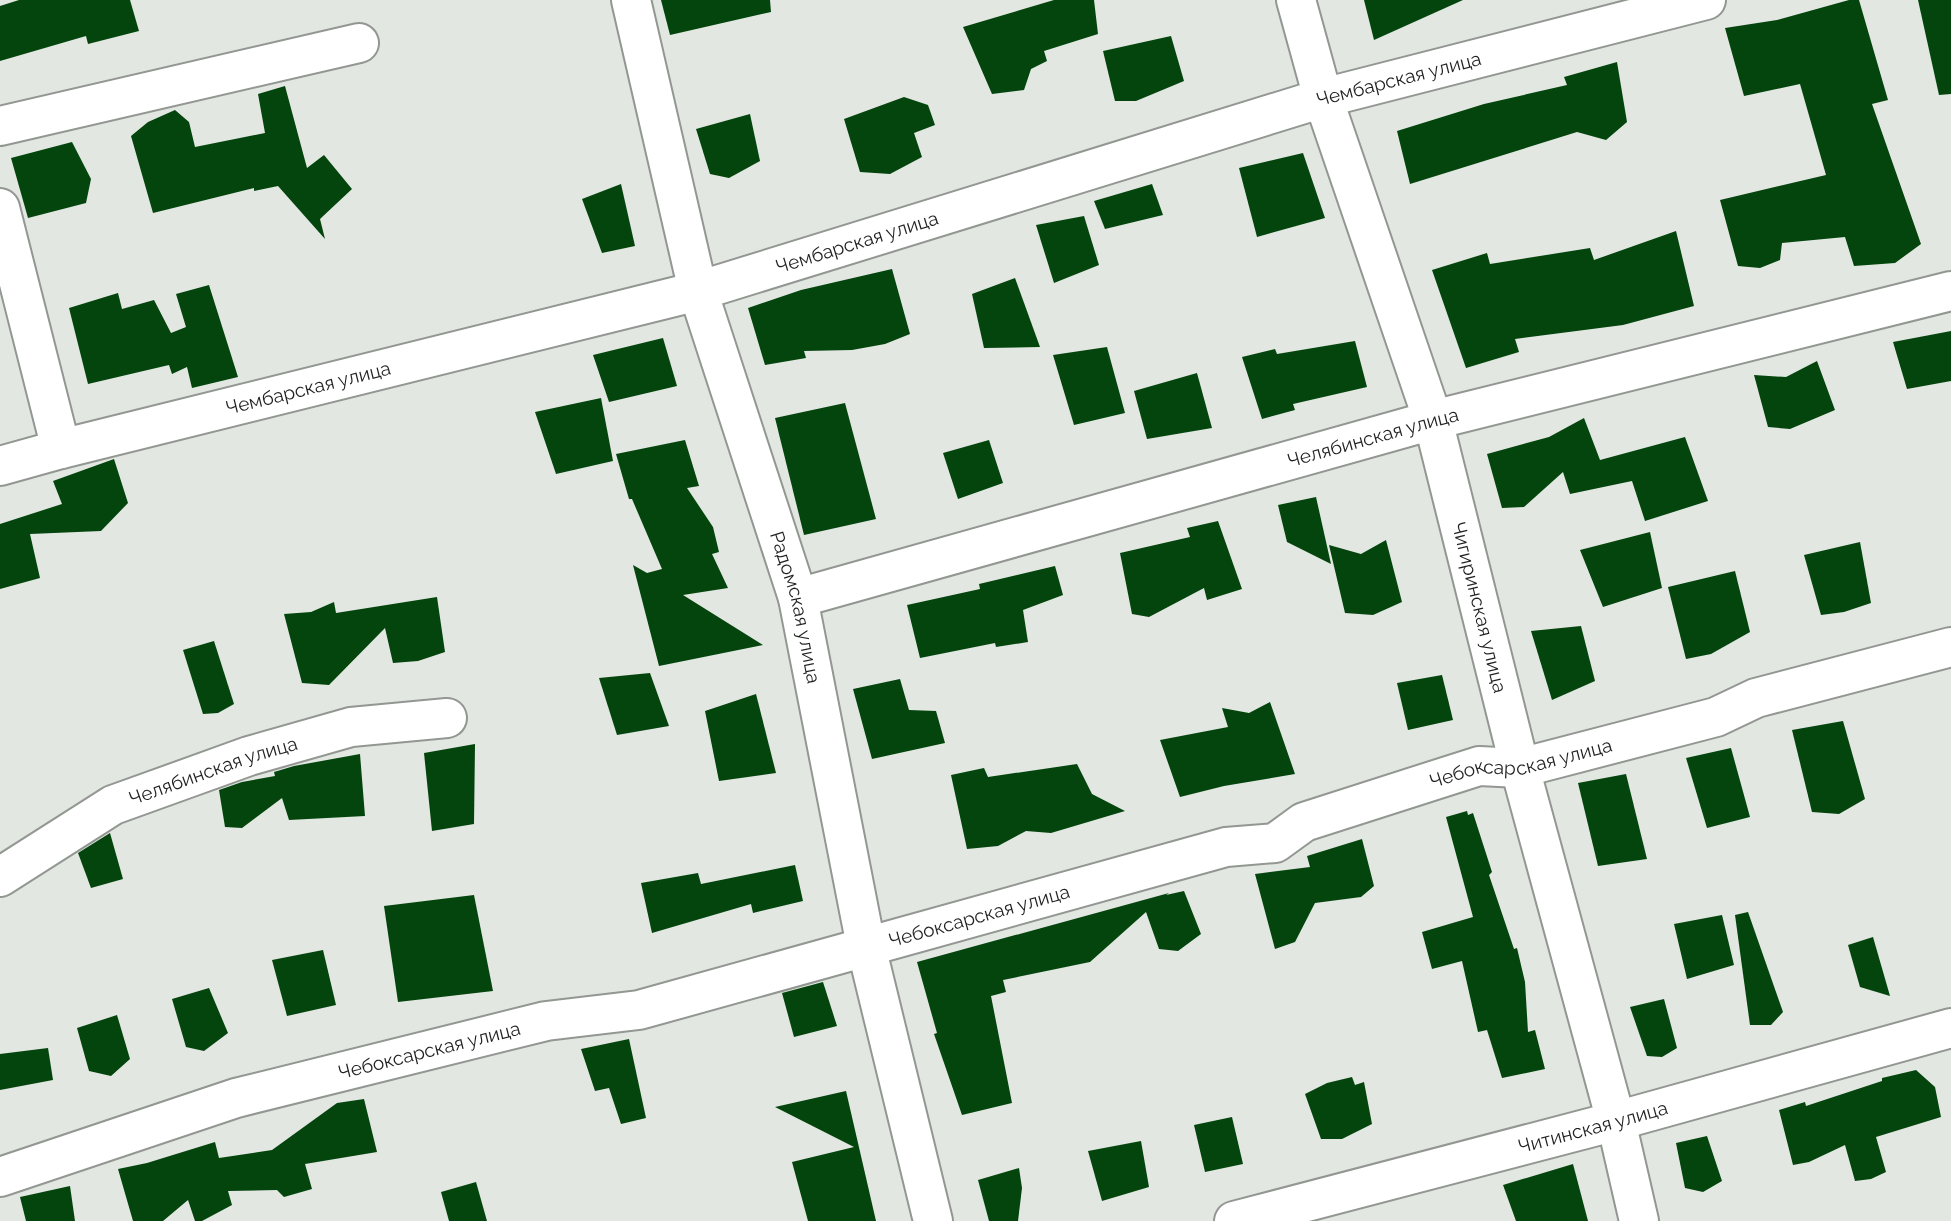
<svg xmlns="http://www.w3.org/2000/svg" width="1951" height="1221" viewBox="0 0 1951 1221" font-family="Raleway,sans-serif">
<style>
.building{fill:#03450c}
.lines{fill:none;stroke-linecap:round;stroke-linejoin:round}
.street-casing{stroke:#929792;stroke-width:42}
.street{stroke:#fff;stroke-width:38}
.labels{text-anchor:middle;dominant-baseline:central;stroke-width:7;stroke-linejoin:round;paint-order:stroke}
.street-label{font-size:19px;fill:#1f211f;stroke:#fff}
</style>
<rect width="100%" height="100%" fill="#e2e7e2"/>
<!-- building -->
<g class="building">
<polygon points="19,0 130,0 139,31 88,44 86,36 0,61 0,6"/>
<polygon points="661,0 770,0 771,12 670,35"/>
<polygon points="1054,0 1094,0 1098,34 1044,51 1047,61 1031,69 1024,90 992,94 963,27"/>
<polygon points="1364,0 1463,0 1374,40"/>
<polygon points="1849,0 1859,0 1888,100 1872,104 1921,244 1895,263 1854,266 1845,237 1782,243 1780,260 1760,268 1738,266 1720,200 1826,175 1800,84 1744,96 1725,28 1777,20"/>
<polygon points="1918,0 1951,0 1951,94 1939,95"/>
<polygon points="1171,36 1184,81 1136,101 1115,101 1103,51"/>
<polygon points="1617,62 1627,122 1606,140 1577,132 1410,184 1397,131 1484,104 1567,85 1564,77"/>
<polygon points="285,86 307,168 324,155 352,189 320,219 325,239 278,186 254,191 254,188 153,213 131,136 148,122 175,110 189,122 195,147 265,133 258,94"/>
<polygon points="904,97 928,105 935,125 914,133 922,157 890,174 860,172 844,119"/>
<polygon points="750,114 760,161 729,178 710,174 696,129"/>
<polygon points="72,142 91,179 86,203 28,218 11,158"/>
<polygon points="1303,153 1325,218 1257,237 1239,168"/>
<polygon points="621,184 635,246 602,253 582,199"/>
<polygon points="1152,184 1163,215 1105,229 1094,201"/>
<polygon points="1084,216 1099,265 1054,283 1036,225"/>
<polygon points="1676,231 1694,306 1623,325 1515,339 1519,352 1466,368 1432,270 1487,253 1490,264 1590,248 1594,260"/>
<polygon points="892,269 910,334 885,344 852,350 804,351 806,358 765,365 748,308 801,290"/>
<polygon points="1015,278 1040,347 984,348 972,294"/>
<polygon points="209,285 238,377 192,388 187,367 172,374 169,365 88,384 69,308 118,293 122,309 154,300 171,333 186,327 176,294"/>
<polygon points="1951,331 1951,381 1907,389 1893,342"/>
<polygon points="663,338 677,386 609,402 593,355"/>
<polygon points="1355,341 1367,387 1293,404 1295,410 1262,419 1242,357 1275,349 1277,354"/>
<polygon points="1107,347 1125,413 1074,425 1053,355"/>
<polygon points="1817,361 1835,410 1790,429 1768,427 1754,375 1786,377"/>
<polygon points="1197,373 1212,428 1147,439 1134,391"/>
<polygon points="601,398 613,461 556,474 535,412"/>
<polygon points="845,403 876,519 804,535 775,418"/>
<polygon points="1584,418 1600,460 1685,437 1708,501 1645,521 1632,481 1570,494 1563,472 1524,507 1502,508 1487,454 1549,437"/>
<polygon points="685,440 699,486 687,488 713,527 719,552 712,554 728,588 683,595 763,645 659,666 633,565 647,573 662,569 632,499 629,499 616,454"/>
<polygon points="989,440 1003,483 958,499 943,453"/>
<polygon points="114,459 128,503 101,531 30,534 40,578 0,589 0,524 62,504 53,481"/>
<polygon points="1316,497 1331,564 1287,542 1278,505"/>
<polygon points="1218,521 1242,589 1207,600 1204,588 1149,617 1132,614 1120,553 1190,537 1187,528"/>
<polygon points="1650,532 1662,588 1603,607 1580,550"/>
<polygon points="1386,540 1402,602 1373,615 1345,613 1329,545 1361,554"/>
<polygon points="1860,542 1871,603 1844,612 1821,615 1804,555"/>
<polygon points="1055,566 1063,595 1023,610 1028,642 996,647 995,643 920,658 907,605 980,589 979,584"/>
<polygon points="1735,571 1750,632 1711,654 1686,659 1668,587"/>
<polygon points="437,597 445,652 418,661 393,663 385,628 329,685 302,683 284,614 311,612 334,602 336,613"/>
<polygon points="1581,626 1595,681 1552,700 1531,631"/>
<polygon points="214,641 234,704 218,713 203,714 183,650"/>
<polygon points="650,673 669,726 617,735 599,678"/>
<polygon points="1442,675 1453,720 1408,730 1397,683"/>
<polygon points="900,679 909,710 936,711 945,743 872,759 853,689"/>
<polygon points="756,694 776,773 719,781 705,711"/>
<polygon points="1270,702 1295,774 1224,786 1180,797 1160,740 1228,727 1222,708 1249,713"/>
<polygon points="1843,721 1865,799 1839,814 1812,812 1792,730"/>
<polygon points="475,744 474,824 432,831 424,753"/>
<polygon points="1731,748 1750,817 1707,828 1686,758"/>
<polygon points="360,754 365,816 289,820 282,798 242,828 225,827 219,790 242,782 275,776 274,772 294,766"/>
<polygon points="1077,764 1092,794 1125,811 1051,833 1026,831 998,846 967,849 951,775 984,768 988,777"/>
<polygon points="1626,774 1647,859 1598,866 1578,783"/>
<polygon points="1467,811 1468,815 1473,813 1492,872 1489,875 1514,949 1517,948 1525,982 1528,1032 1535,1030 1545,1069 1502,1078 1487,1030 1478,1032 1462,961 1432,969 1422,932 1473,917 1446,817"/>
<polygon points="110,833 123,879 91,888 78,853"/>
<polygon points="1362,839 1374,886 1361,897 1315,903 1295,942 1275,949 1255,874 1310,867 1307,856"/>
<polygon points="795,865 803,901 753,913 751,904 652,933 641,883 698,873 701,884"/>
<polygon points="1184,891 1201,934 1178,951 1159,949 1146,912 1090,962 1003,980 1006,992 991,996 1012,1103 962,1115 934,1034 937,1033 917,962 1169,893 1166,895"/>
<polygon points="474,895 493,991 398,1002 384,906"/>
<polygon points="1748,912 1783,1012 1771,1025 1750,1025 1735,915"/>
<polygon points="1722,915 1734,965 1687,979 1674,924"/>
<polygon points="1873,937 1890,996 1860,987 1848,945"/>
<polygon points="323,950 336,1005 287,1016 272,960"/>
<polygon points="823,982 837,1026 794,1037 782,993"/>
<polygon points="209,988 228,1033 204,1051 186,1047 172,999"/>
<polygon points="1664,999 1677,1048 1662,1057 1647,1056 1630,1007"/>
<polygon points="117,1015 130,1059 111,1076 89,1071 77,1028"/>
<polygon points="629,1039 646,1118 621,1124 609,1088 595,1091 581,1049"/>
<polygon points="48,1048 53,1080 0,1090 0,1054"/>
<polygon points="1916,1070 1935,1087 1941,1117 1876,1137 1886,1172 1871,1179 1855,1181 1845,1145 1809,1162 1793,1165 1779,1110 1805,1102 1806,1106 1882,1081 1882,1078"/>
<polygon points="1352,1077 1355,1085 1364,1082 1372,1124 1342,1139 1321,1139 1305,1094 1327,1083"/>
<polygon points="846,1091 876,1221 808,1221 792,1162 854,1147 775,1107"/>
<polygon points="364,1099 377,1152 305,1164 312,1189 284,1197 277,1190 228,1191 232,1205 202,1221 195,1221 188,1200 163,1221 133,1221 118,1169 147,1163 215,1142 219,1158 272,1150 337,1103"/>
<polygon points="1232,1117 1243,1164 1205,1172 1194,1125"/>
<polygon points="1707,1136 1722,1181 1703,1192 1685,1188 1676,1143"/>
<polygon points="1141,1141 1149,1187 1102,1201 1088,1151"/>
<polygon points="1573,1164 1588,1221 1516,1221 1503,1185"/>
<polygon points="1019,1168 1022,1188 1018,1221 989,1221 978,1180"/>
<polygon points="476,1182 487,1221 449,1221 441,1192"/>
<polygon points="70,1186 75,1221 26,1221 20,1197"/>
</g>
<g class="lines">
<defs>
<g id="street">
<path id="s1" d="M631 0 698 291 798 598 866 946 933 1221"/>
<path id="s2" d="M1296 0 1323 98 1433 420 1520 768 1616 1121 1639 1221"/>
<polyline points="0,126 359,43"/>
<polyline points="0,208 61,449"/>
<path id="s3" d="M0 466 61 449 698 291 1323 98 1706 0"/>
<path id="s4" d="M798 598 1433 420 1951 291"/>
<path id="s5" d="M0 877 113 805 249 756 351 727 447 718"/>
<path id="s6" d="M0 1177 236 1098 546 1021 639 1010 1226 847 1275 843 1304 822 1479 766 1520 768 1716 717 1756 698 1951 647"/>
<path id="s7" d="M1234 1221 1616 1121 1951 1028"/>
</g>
</defs>
<!-- street casing -->
<use href="#street" class="street-casing"/>
<!-- street -->
<use href="#street" class="street"/>
</g>
<g class="labels">
<!-- street labels -->
<g class="street-label">
<text stroke="none"><textPath href="#s3" startOffset="1452">Чембарская улица</textPath></text>
<text stroke="none"><textPath href="#s3" startOffset="886">Чембарская улица</textPath></text>
<text stroke="none"><textPath href="#s3" startOffset="318">Чембарская улица</textPath></text>
<text stroke="none"><textPath href="#s4" startOffset="597">Челябинская улица</textPath></text>
<text stroke="none"><textPath href="#s1" startOffset="630">Радомская улица</textPath></text>
<text stroke="none"><textPath href="#s2" startOffset="635">Чигиринская улица</textPath></text>
<text stroke="none"><textPath href="#s6" startOffset="1582">Чебоксарская улица</textPath></text>
<text stroke="none"><textPath href="#s5" startOffset="240">Челябинская улица</textPath></text>
<text stroke="none"><textPath href="#s6" startOffset="1015">Чебоксарская улица</textPath></text>
<text stroke="none"><textPath href="#s6" startOffset="448">Чебоксарская улица</textPath></text>
<text stroke="none"><textPath href="#s7" startOffset="371">Читинская улица</textPath></text>
</g>
</g>
</svg>
